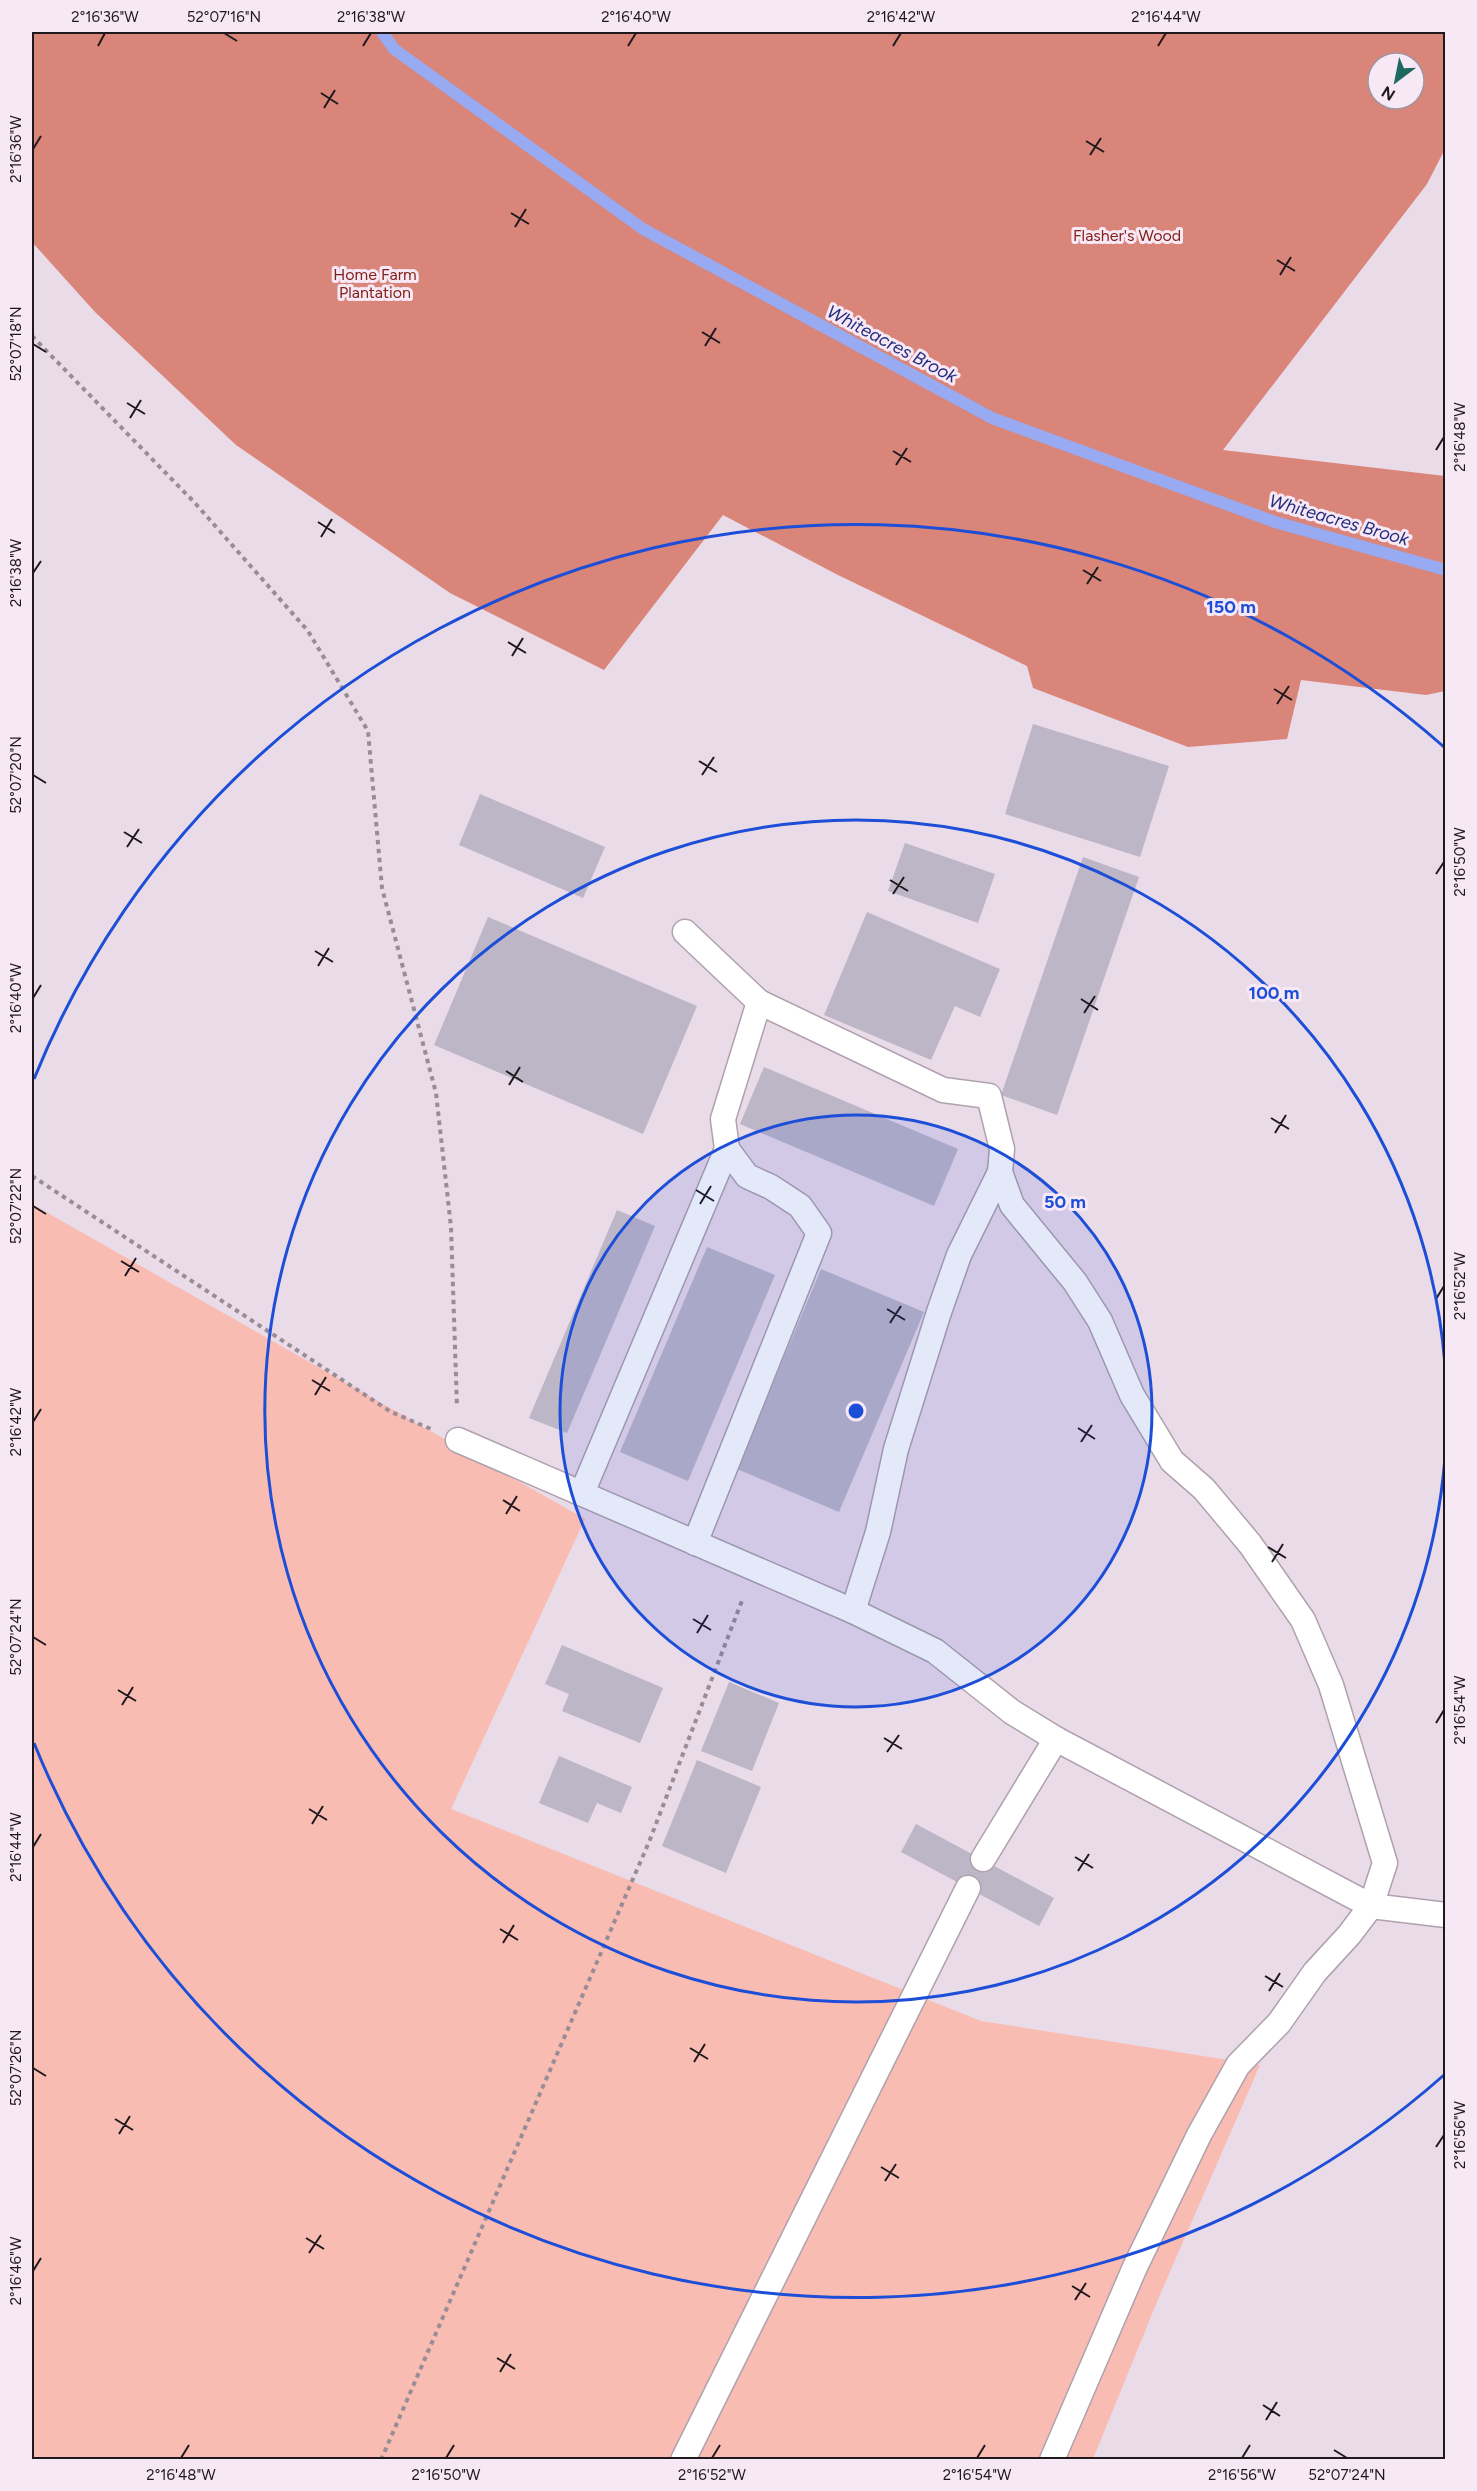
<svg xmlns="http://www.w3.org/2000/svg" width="1477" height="2491" viewBox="0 0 1477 2491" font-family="Figtree,sans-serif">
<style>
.green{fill:#f9bcb3}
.forest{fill:#d98579;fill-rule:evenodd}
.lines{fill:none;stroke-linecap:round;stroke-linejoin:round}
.stream{stroke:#97aaf2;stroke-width:12}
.building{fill:#bcb6c7}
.service-casing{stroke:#afa1ad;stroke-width:27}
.path{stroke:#988d97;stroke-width:4;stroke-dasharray:4.5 4.5;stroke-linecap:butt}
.service{stroke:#fff;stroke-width:24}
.ticks{fill:none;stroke:#1f191e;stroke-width:2}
.ring{fill:none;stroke:#1d4ed8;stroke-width:3}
.labels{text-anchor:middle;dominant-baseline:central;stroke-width:6;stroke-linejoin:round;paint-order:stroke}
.park-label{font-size:16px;fill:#832018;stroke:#f7e8f5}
.water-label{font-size:18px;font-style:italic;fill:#242e7f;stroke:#f7e8f5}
.centre{fill:#1d4ed8;stroke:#f7e8f5;stroke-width:3}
.ring-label{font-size:18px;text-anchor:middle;font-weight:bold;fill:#1d4ed8;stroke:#f7e8f5;stroke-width:6;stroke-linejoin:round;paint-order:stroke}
.neatline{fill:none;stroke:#1f191e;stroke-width:2}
.ticks-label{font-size:15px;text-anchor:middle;fill:#1f191e}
</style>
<rect width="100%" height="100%" fill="#eadbe8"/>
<!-- green -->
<polygon class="green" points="32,1204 585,1519 451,1809 981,2021 1260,2065 1159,2297 1093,2459 32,2459"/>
<!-- forest -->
<path class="forest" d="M32 32H1445V149L1427 184 1223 450 1445 476V691L1426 695 1301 680 1287 739 1188 747 1033 688 1027 666 838 575 723 515 604 670 450 593 236 445 95 312 32 242ZM1378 63H1414V99H1378Z"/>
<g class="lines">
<!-- stream -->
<polyline class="stream" points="382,32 394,49 643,229 992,418 1275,522 1446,570"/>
</g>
<!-- building -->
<g class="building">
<polygon points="1033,724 1169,766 1140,857 1005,814"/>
<polygon points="480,794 605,847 583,898 459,845"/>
<polygon points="905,843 995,874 978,923 888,891"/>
<polygon points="1083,857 1139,877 1057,1115 1001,1095"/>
<polygon points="867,912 1000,969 980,1017 955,1006 931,1060 824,1015"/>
<polygon points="488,917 697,1006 643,1134 434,1045"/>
<polygon points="764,1067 958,1149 934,1206 740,1124"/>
<polygon points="617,1210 655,1226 567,1433 529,1418"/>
<polygon points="707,1247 775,1275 688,1481 620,1452"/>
<polygon points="821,1269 924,1312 839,1512 737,1469"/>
<polygon points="562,1645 663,1688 640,1743 562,1711 569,1694 545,1684"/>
<polygon points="729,1682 779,1703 752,1771 701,1751"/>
<polygon points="559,1756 632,1787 621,1813 597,1803 588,1823 539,1803"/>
<polygon points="697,1760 761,1787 726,1873 662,1846"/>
<polygon points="916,1824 1054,1898 1039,1926 901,1852"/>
</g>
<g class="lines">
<defs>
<g id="service">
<polyline points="685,932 759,1002 723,1119 727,1149 747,1176 771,1187 800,1206 819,1233 695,1543"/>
<polyline points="759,1002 943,1090 989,1096 1002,1149 1000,1172 959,1255 939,1312 896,1449 878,1532 853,1611"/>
<polyline points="1000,1172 1012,1205 1075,1282 1100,1321 1132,1395 1172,1461 1204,1489 1250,1544 1303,1620 1331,1685 1385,1863 1371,1906 1349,1935 1315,1972 1279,2023 1238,2065 1199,2135 1135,2267 1052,2460"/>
<polyline points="458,1440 853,1611 935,1651 1012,1712 1056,1739 1371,1906 1446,1915"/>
<polyline points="582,1493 727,1149"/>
<polyline points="983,1859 1056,1739"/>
<polyline points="683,2460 968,1888"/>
</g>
</defs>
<!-- service casing -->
<use href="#service" class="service-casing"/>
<!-- path -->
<g class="path">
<polyline points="32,336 195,503 308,631 368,731 382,888 436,1093 451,1227 457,1407"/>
<polyline points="32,1176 391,1412 431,1429"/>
<polyline points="381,2460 649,1842 743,1598"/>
</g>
<!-- service -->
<use href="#service" class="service"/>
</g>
<!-- ticks -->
<path class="ticks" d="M224 33 237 41M98 46 105 33M363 46 371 33M628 46 636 33M893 46 901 33M1158 46 1166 33M321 93 338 104M324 108 335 90M1086 141 1104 152M33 149 41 136M1090 155 1101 138M511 213 529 224M515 227 526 209M1277 260 1295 271M1280 275 1291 257M702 332 720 343M33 344 46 352M705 346 716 328M127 403 145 414M130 418 141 400M1436 450 1444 437M893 451 911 462M896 465 907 448M318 522 335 533M321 537 332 519M1083 570 1101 581M33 573 41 561M1087 584 1098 567M508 642 526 653M512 656 523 638M1274 689 1292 700M1277 704 1289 686M699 761 717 772M33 775 46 783M702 775 714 757M124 832 142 843M127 847 139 829M1436 874 1444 862M890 880 908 891M893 894 904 877M315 951 333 962M318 966 329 948M33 998 41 985M1081 999 1098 1010M1084 1013 1095 996M506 1071 523 1082M509 1085 520 1067M1271 1118 1289 1129M1275 1133 1286 1115M696 1190 714 1201M700 1204 711 1186M33 1206 46 1214M121 1261 139 1272M125 1276 136 1258M1436 1299 1444 1286M887 1309 905 1320M890 1323 901 1306M312 1380 330 1391M315 1395 326 1377M33 1422 41 1409M1078 1428 1095 1439M1081 1442 1092 1425M503 1500 520 1511M506 1514 517 1496M1268 1547 1286 1558M1272 1562 1283 1544M693 1619 711 1630M697 1633 708 1615M33 1637 46 1645M118 1690 136 1701M122 1705 133 1687M1436 1723 1444 1710M884 1738 902 1749M887 1752 899 1735M309 1809 327 1820M312 1824 323 1806M33 1847 41 1834M1075 1857 1093 1868M1078 1871 1089 1854M500 1929 518 1940M503 1943 514 1925M1265 1976 1283 1987M1269 1991 1280 1973M690 2048 708 2059M694 2062 705 2044M33 2068 46 2076M115 2119 133 2130M119 2134 130 2116M1436 2147 1444 2135M881 2167 899 2178M885 2181 896 2164M306 2238 324 2249M309 2253 321 2235M33 2271 41 2258M1072 2286 1090 2297M1075 2300 1086 2283M497 2358 515 2369M500 2372 511 2354M1263 2405 1280 2416M1266 2420 1277 2402M1334 2450 1347 2458M181 2458 189 2445M446 2458 454 2445M712 2458 720 2445M977 2458 985 2445M1242 2458 1250 2445"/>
<!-- distance rings -->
<circle cx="856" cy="1411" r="296" fill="#1d4ed8" fill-opacity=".12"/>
<g class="ring">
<circle cx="856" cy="1411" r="296"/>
<path d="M1445 1457A591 591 0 1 1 1445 1365"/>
<path d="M1444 2075A887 887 0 0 1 34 1743M34 1079A887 887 0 0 1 1444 747"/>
</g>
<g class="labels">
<!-- park labels -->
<g class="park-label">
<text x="1127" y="235">Flasher's Wood</text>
<text x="375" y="274">Home Farm<tspan x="375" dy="18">Plantation</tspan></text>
</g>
<!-- water labels -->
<g class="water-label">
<text transform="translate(892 344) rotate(28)">Whiteacres Brook</text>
<text transform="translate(1339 520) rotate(16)">Whiteacres Brook</text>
</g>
</g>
<circle cx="856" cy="1411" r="9" class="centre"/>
<g class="ring-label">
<text x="1231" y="613">150 m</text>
<text x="1274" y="999">100 m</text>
<text x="1065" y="1208">50 m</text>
</g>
<!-- border -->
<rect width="1477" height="2491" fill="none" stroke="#f7e8f5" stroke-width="66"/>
<!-- north arrow -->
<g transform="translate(1396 81) rotate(212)"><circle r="28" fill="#f7e8f5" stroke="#a1959f" stroke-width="1.5"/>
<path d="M0-4.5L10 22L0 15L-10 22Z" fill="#1e6860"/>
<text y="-9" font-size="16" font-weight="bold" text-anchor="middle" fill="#1f191e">N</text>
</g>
<rect x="33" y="33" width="1411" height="2425" class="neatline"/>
<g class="ticks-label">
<text x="105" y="22">2°16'36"W</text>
<text x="224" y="22">52°07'16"N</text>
<text x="371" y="22">2°16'38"W</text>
<text x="636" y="22">2°16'40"W</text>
<text x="901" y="22">2°16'42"W</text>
<text x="1166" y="22">2°16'44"W</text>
<text transform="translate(16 149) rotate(-90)" y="5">2°16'36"W</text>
<text transform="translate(16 344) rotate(-90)" y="5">52°07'18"N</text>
<text transform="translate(1460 437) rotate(-90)" y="5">2°16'48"W</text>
<text transform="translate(16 573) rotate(-90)" y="5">2°16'38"W</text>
<text transform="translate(16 775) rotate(-90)" y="5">52°07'20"N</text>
<text transform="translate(1460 862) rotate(-90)" y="5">2°16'50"W</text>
<text transform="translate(16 998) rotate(-90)" y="5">2°16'40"W</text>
<text transform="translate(16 1206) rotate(-90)" y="5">52°07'22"N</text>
<text transform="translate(1460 1286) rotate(-90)" y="5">2°16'52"W</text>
<text transform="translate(16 1422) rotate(-90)" y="5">2°16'42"W</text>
<text transform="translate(16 1637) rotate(-90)" y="5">52°07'24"N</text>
<text transform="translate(1460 1710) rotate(-90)" y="5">2°16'54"W</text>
<text transform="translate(16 1847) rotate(-90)" y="5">2°16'44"W</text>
<text transform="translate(16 2068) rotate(-90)" y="5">52°07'26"N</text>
<text transform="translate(1460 2135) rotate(-90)" y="5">2°16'56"W</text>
<text transform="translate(16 2271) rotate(-90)" y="5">2°16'46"W</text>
<text x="181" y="2480">2°16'48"W</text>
<text x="446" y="2480">2°16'50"W</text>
<text x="712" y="2480">2°16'52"W</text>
<text x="977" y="2480">2°16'54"W</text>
<text x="1242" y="2480">2°16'56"W</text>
<text x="1347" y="2480">52°07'24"N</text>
</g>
</svg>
